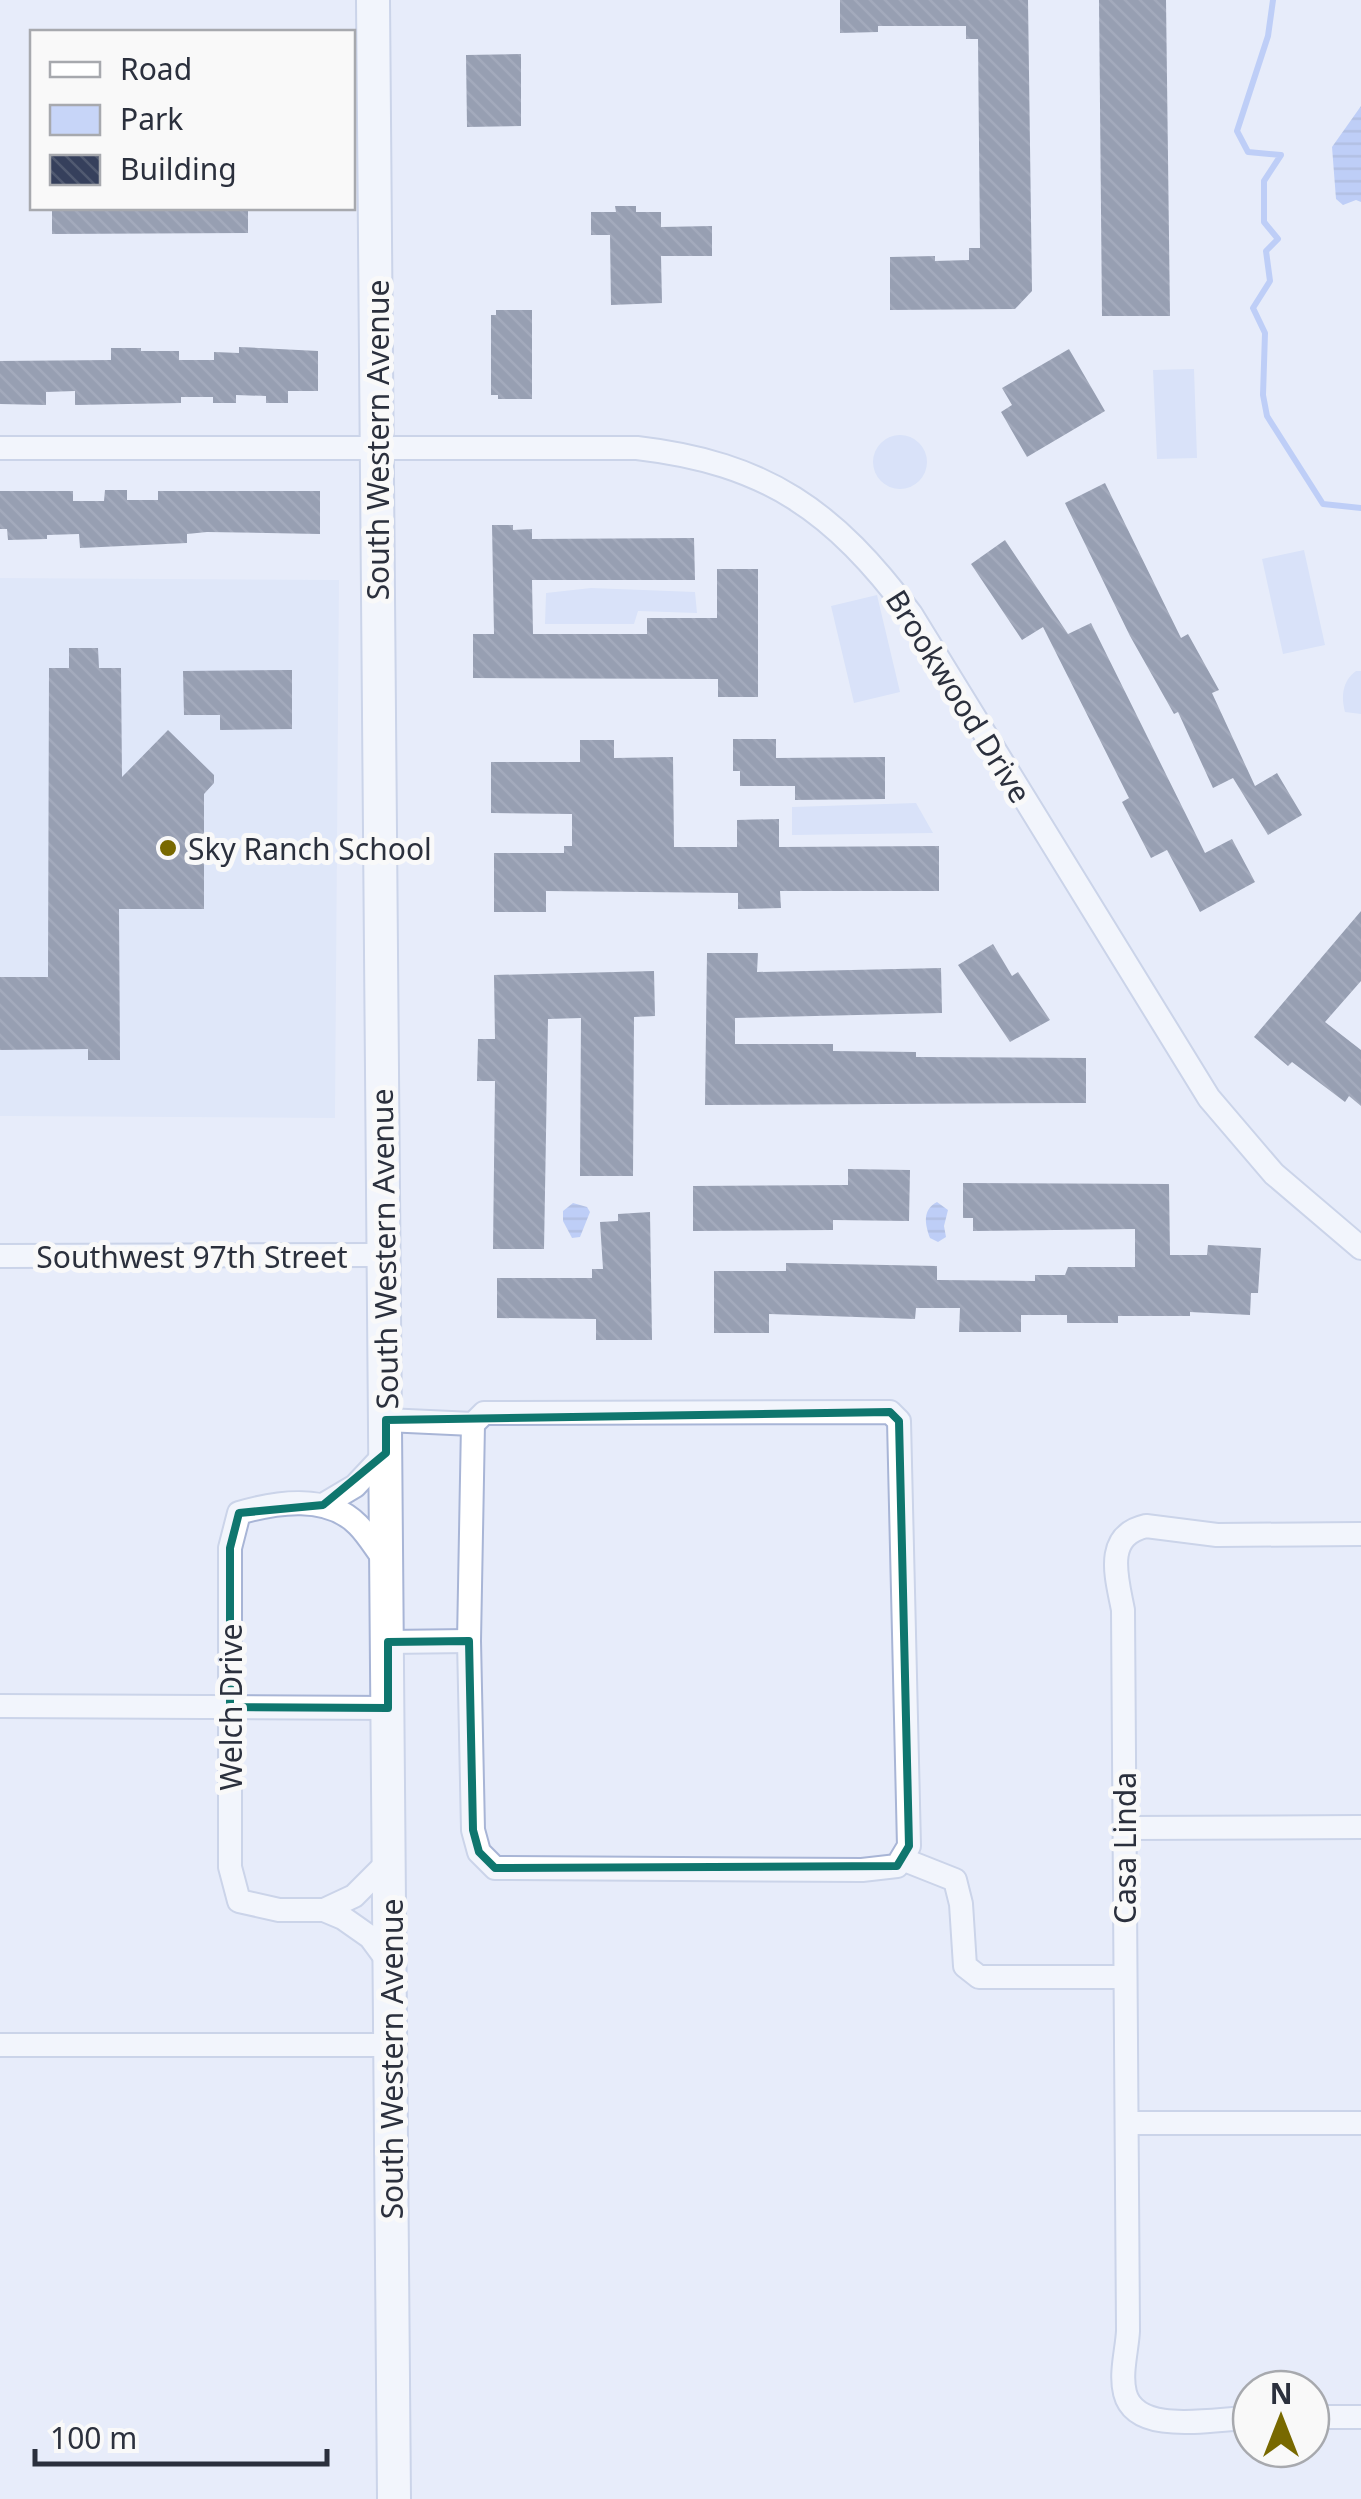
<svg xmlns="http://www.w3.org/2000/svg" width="1361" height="2499" viewBox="0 0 1361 2499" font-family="'Noto Sans',sans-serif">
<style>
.built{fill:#d6e0f9}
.green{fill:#c7d5f8}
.water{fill:url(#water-rules)}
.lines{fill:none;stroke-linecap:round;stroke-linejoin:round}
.stream{stroke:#8da9f4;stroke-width:6}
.building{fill:url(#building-back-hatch)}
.street-casing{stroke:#a8b5d6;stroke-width:26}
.secondary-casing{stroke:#a8b5d6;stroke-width:36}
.street{stroke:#fff;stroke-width:22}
.secondary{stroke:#fff;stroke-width:32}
.marked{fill:none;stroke:#0f766e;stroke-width:8;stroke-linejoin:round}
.poi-dot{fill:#786900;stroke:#f9f9f9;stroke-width:4}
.labels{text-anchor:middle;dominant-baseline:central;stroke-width:10;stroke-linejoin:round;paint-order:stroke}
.street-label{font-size:30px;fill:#2b303d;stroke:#f9f9f9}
.poi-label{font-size:30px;fill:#2b303d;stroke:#f9f9f9;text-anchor:start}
</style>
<defs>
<pattern id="water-rules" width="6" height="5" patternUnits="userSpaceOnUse" patternTransform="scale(2.5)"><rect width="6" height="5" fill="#8da9f4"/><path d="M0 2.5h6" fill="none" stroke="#738ac7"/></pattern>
<pattern id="building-back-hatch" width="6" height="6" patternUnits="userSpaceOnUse" patternTransform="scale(2.5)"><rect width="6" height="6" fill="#36405c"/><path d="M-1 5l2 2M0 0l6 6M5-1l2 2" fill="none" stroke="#515a71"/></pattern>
</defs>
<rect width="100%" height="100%" fill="#e7ecfa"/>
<!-- built -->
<polygon class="built" points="0,578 339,580 335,1118 0,1116"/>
<!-- green -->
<g class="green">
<polygon points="1194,369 1197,458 1157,459 1153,370"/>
<circle cx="900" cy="462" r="27"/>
<polygon points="1304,550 1325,645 1283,654 1262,559"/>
<polygon points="591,588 695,592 697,613 638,611 634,624 545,624 546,593"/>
<polygon points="877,595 900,692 854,703 831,606"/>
<path d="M1356 671H1361V714L1345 712C1341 697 1342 681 1356 671Z"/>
<polygon points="916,803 933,833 792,835 792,807"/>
</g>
<!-- water -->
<g class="water">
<polygon points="1361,106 1361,202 1356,200 1343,205 1336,199 1332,147"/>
<path d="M937 1202 948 1210 944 1226 946 1237 938 1242 930 1238C925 1224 922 1210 937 1202Z"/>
<polygon points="573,1203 587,1207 590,1212 580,1237 572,1238 563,1221 563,1211"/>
</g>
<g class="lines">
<!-- stream -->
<polyline class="stream" points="1273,0 1268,36 1237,131 1248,152 1281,155 1264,181 1264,222 1278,239 1266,251 1270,281 1253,308 1265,333 1263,395 1267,416 1323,504 1361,508"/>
</g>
<!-- building -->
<g class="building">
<polygon points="840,0 1028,0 1032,291 1015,309 890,310 890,257 935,256 935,261 969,260 969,248 980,248 978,39 966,39 966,26 878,26 878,32 840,33"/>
<polygon points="1099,0 1166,0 1170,316 1102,316"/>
<polygon points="521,54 521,126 467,127 466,55"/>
<polygon points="615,206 636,206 636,212 661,212 661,227 712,226 712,256 661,256 662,303 611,305 610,235 591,235 591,212 616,212"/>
<polygon points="52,208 248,208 248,233 52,234"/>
<polygon points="496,310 532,310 532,399 498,399 498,395 491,395 491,315 496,315"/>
<polygon points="239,347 318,351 318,391 288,391 288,403 266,403 266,396 236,395 236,403 213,403 213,397 181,397 181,403 75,405 75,391 46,392 46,405 0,404 0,361 111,360 111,348 141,348 141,351 179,351 179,360 214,360 214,352 239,353"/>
<polygon points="1069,349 1105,411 1027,457 1001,412 1012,405 1002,388"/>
<polygon points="1105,483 1181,638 1188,634 1219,690 1212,693 1255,786 1277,773 1302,815 1268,835 1233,778 1213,788 1178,712 1174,714 1130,636 1065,503"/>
<polygon points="105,490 127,490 127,500 158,500 158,491 320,491 320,534 207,532 187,534 187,543 80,548 79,534 47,535 47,539 8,540 7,529 0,529 0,491 73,491 73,501 104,501"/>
<polygon points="492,525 513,525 513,530 532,529 532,539 694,538 695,580 532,580 533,634 647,634 647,618 717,618 717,569 758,569 758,697 718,697 718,679 473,678 473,634 494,634"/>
<polygon points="1005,540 1068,634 1091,623 1205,853 1232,839 1255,882 1200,912 1167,850 1151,858 1122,802 1129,798 1043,627 1022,640 971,564"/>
<polygon points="69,648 98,648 99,668 121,668 122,777 168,730 214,775 214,783 204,794 204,909 119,909 120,1060 88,1060 88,1049 0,1050 0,977 48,977 49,668 69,668"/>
<polygon points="292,670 292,729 220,730 220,715 184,715 183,671"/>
<polygon points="733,739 776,739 776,758 885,757 885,799 795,800 795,786 740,786 740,771 733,771"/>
<polygon points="580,740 614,740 614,758 673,757 674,847 737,847 737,820 779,819 779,847 939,846 939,891 780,891 781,908 738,909 738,893 546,891 546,912 494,912 494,853 564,853 564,846 572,846 572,814 491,813 491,762 580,762"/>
<polygon points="1361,911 1361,981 1325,1022 1361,1050 1361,1106 1349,1096 1345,1102 1292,1062 1288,1066 1254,1037"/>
<polygon points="993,944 1012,976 1018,972 1050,1020 1010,1042 958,965"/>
<polygon points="707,953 758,953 757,972 941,968 942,1013 735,1018 735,1044 833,1044 833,1051 916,1052 916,1057 1086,1058 1086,1103 705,1105"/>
<polygon points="654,971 655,1016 634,1017 633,1176 580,1176 581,1018 548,1019 544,1249 493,1249 495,1081 477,1081 478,1039 495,1039 494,975"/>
<polygon points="848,1169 910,1170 909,1221 833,1220 833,1230 693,1231 693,1186 848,1185"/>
<polygon points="963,1183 1169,1184 1170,1255 1207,1255 1208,1245 1261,1248 1258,1293 1251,1293 1250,1315 1190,1312 1190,1316 1118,1316 1118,1323 1067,1323 1067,1315 1021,1315 1021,1332 959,1332 960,1308 916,1308 915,1319 769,1314 769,1333 714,1333 714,1271 786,1271 786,1263 937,1266 937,1280 1035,1281 1035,1275 1065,1275 1068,1267 1135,1267 1135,1229 973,1231 973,1218 963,1218"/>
<polygon points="650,1212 652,1340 596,1340 596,1319 497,1318 497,1278 592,1278 592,1269 603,1269 600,1222 618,1221 618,1214"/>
</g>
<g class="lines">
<defs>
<g id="street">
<path d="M0 448H637C767 463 834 511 911 614L1209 1098 1274 1174 1361 1248"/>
<polyline points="0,1256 384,1255"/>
<polygon points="890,1412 899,1421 909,1846 897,1866 862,1870 495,1868 479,1852 473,1830 469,1641 473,1424 484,1413"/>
<polyline points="386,1420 473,1424"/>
<polyline points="323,1505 355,1486 386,1453"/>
<path d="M387 1563C377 1551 369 1536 358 1525 328 1494 276 1502 239 1513L230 1548V1867L239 1901 279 1910H324L343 1918 370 1937 390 1964"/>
<polyline points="388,1642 469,1641"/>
<polyline points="0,1706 388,1708"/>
<polyline points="1125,1828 1361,1827"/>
<polyline points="902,1859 955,1880 961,1904 965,1966 979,1977 1125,1977"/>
<polyline points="324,1910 354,1896 389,1861"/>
<polyline points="0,2045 391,2045"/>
<polyline points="1127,2123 1361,2123"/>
<polyline points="1311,2417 1361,2417"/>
<path d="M1251 2418C1216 2418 1136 2437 1125 2393 1120 2374 1127 2350 1128 2331L1123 1610C1117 1578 1103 1536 1146 1526L1217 1535 1361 1534"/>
</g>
<polyline id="secondary" points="373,0 394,2499"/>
</defs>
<!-- street casing -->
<use href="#street" class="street-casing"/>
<!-- secondary casing -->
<use href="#secondary" class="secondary-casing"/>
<!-- street -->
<use href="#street" class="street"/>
<!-- secondary -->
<use href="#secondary" class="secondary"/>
</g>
<!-- marked area -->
<path d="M0 0H1361V2499H0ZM890 1412 899 1421 909 1846 897 1866 495 1868 479 1852 473 1830 469 1641 388 1642V1708L230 1707V1548L239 1513 323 1505 386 1453V1420Z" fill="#e7ecfa" fill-opacity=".55" fill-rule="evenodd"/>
<path class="marked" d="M890 1412 899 1421 909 1846 897 1866 495 1868 479 1852 473 1830 469 1641 388 1642V1708L230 1707V1548L239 1513 323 1505 386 1453V1420Z"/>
<!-- markers -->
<circle class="poi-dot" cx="168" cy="848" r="10"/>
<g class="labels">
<!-- street labels -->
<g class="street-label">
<text transform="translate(377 440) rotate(-90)">South Western Avenue</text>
<text transform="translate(959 696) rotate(58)">Brookwood Drive</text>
<text transform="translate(384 1249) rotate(-91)">South Western Avenue</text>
<text x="192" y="1256">Southwest 97th Street</text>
<text transform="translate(230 1707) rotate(-90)">Welch Drive</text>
<text transform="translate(1124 1848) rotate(-90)">Casa Linda</text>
<text transform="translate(391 2059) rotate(-90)">South Western Avenue</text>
</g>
<!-- poi labels -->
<g class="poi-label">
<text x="188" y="848">Sky Ranch School</text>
</g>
</g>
<!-- legend -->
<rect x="30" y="30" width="325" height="180" fill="#f9f9f9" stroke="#a7a9ae" stroke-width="2.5"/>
<rect x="50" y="62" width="50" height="15" fill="#ffffff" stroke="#a7a9ae" stroke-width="2.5"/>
<text x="120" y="80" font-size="30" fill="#2b303d">Road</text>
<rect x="50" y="105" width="50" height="30" fill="#c7d5f8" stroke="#a7a9ae" stroke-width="2.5"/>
<text x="120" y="130" font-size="30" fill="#2b303d">Park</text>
<rect x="50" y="155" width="50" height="30" fill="url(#building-back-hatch)" stroke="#a7a9ae" stroke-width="2.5"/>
<text x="120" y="180" font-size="30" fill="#2b303d">Building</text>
<!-- north arrow -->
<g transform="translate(1281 2419)"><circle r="48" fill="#f9f9f9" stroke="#a7a9ae" stroke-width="2.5"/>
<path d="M0-8L18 38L0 25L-18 38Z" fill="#786900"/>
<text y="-15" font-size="28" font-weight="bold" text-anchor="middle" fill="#2b303d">N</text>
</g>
<!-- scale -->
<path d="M35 2449v15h292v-15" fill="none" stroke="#2b303d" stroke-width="5"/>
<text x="50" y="2449" font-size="30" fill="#2b303d" stroke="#f9f9f9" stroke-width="8" paint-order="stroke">100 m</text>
</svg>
